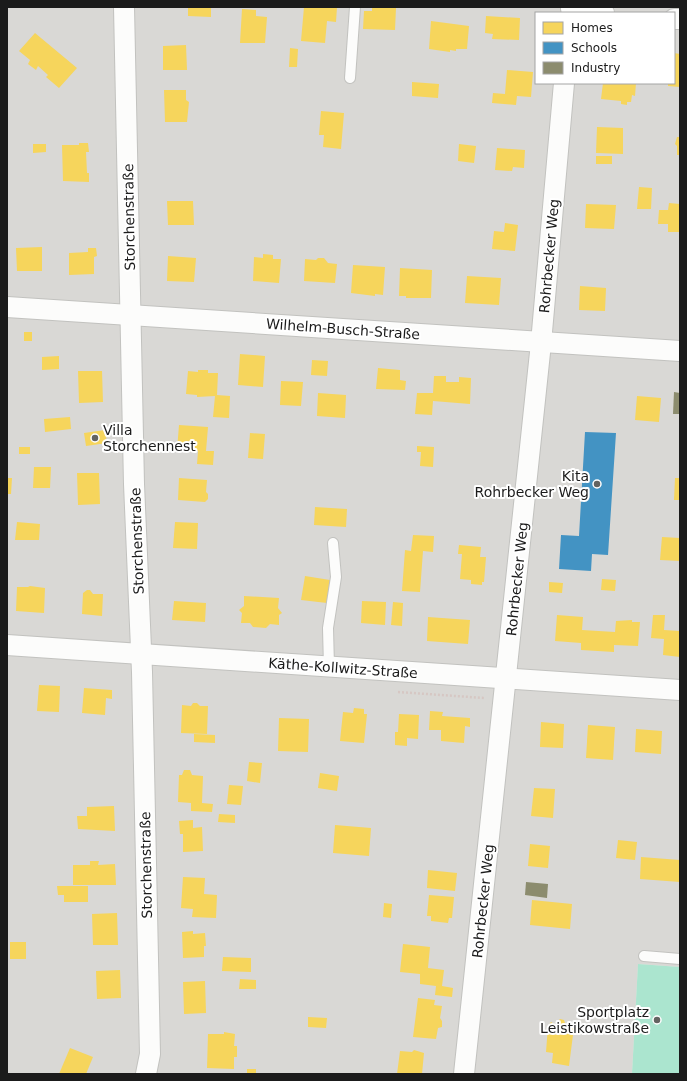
<svg xmlns="http://www.w3.org/2000/svg" width="687" height="1081" viewBox="0 0 687 1081" font-family="'DejaVu Sans',sans-serif">
<style>
.residential{fill:#d9d8d5;fill-rule:evenodd}
.pitch{fill:#abe5cf}
.homes{fill:#f6d55c}
.schools{fill:#4393c3}
.industry{fill:#8c8c6e}
.lines{fill:none;stroke-linecap:round;stroke-linejoin:round}
.lane-casing{stroke:#c2c2bf;stroke-width:12}
.street-casing{stroke:#c2c2bf;stroke-width:22}
.path{stroke:#d6c7c3;stroke-width:2.5;stroke-dasharray:2 2;stroke-linecap:butt}
.lane{stroke:#fcfcfb;stroke-width:10}
.street{stroke:#fcfcfb;stroke-width:20}
.poi-dot{fill:#636361;stroke:#fff;stroke-width:1.5}
.labels{text-anchor:middle;dominant-baseline:central;stroke-width:4;stroke-linejoin:round;paint-order:stroke}
.street-label{font-size:14px;fill:#1b1b1b;stroke:#fff}
.poi-label{font-size:14px;fill:#1b1b1b;stroke:#fff;text-anchor:end}
</style>
<rect width="100%" height="100%" fill="#eae9e3"/>
<!-- residential -->
<path class="residential" d="M7 7H680V967L638 964 632 1074H7ZM536 13H674V83H536Z"/>
<!-- pitch -->
<polygon class="pitch" points="638,964 680,967 680,1074 632,1074"/>
<!-- homes -->
<g class="homes">
<polygon points="188,7 211,7 211,17 188,16"/>
<polygon points="304,7 337,7 336,22 327,21 325,43 301,41"/>
<polygon points="372,7 396,8 395,30 363,29 364,11 372,11"/>
<polygon points="242,9 256,10 256,16 267,17 265,43 240,43"/>
<polygon points="486,16 520,18 519,40 492,39 493,34 485,33"/>
<polygon points="431,21 469,26 467,49 456,49 456,51 450,50 450,52 429,49"/>
<polygon points="35,33 77,68 59,88 46,77 48,75 38,66 36,70 28,64 30,60 19,51"/>
<polygon points="186,45 187,70 163,70 163,46"/>
<polygon points="290,48 298,49 297,67 289,67"/>
<polygon points="674,53 680,54 680,87 668,86 668,83 674,83"/>
<polygon points="507,70 533,72 531,97 517,96 516,105 492,103 493,93 505,94"/>
<polygon points="412,82 439,84 438,98 412,96"/>
<polygon points="603,83 636,83 635,96 632,95 631,102 627,102 627,105 621,104 621,101 601,99"/>
<polygon points="164,90 186,90 186,100 189,102 187,122 165,122"/>
<polygon points="321,111 344,113 341,149 323,147 324,135 319,135"/>
<polygon points="597,127 623,128 623,154 596,153"/>
<polygon points="677,137 680,137 680,155 677,155 677,146 675,144"/>
<polygon points="79,143 88,143 89,152 86,152 87,173 89,173 89,182 63,181 62,145 79,145"/>
<polygon points="33,144 46,144 46,152 33,153"/>
<polygon points="459,144 476,146 474,163 458,161"/>
<polygon points="497,148 525,150 524,168 513,167 512,171 495,170"/>
<rect x="596" y="156" width="16" height="8"/>
<polygon points="639,187 652,188 651,209 637,209"/>
<polygon points="167,201 193,201 194,225 168,225"/>
<polygon points="669,203 680,204 680,232 668,232 668,224 658,224 659,210 668,210"/>
<polygon points="586,204 616,205 614,229 585,228"/>
<polygon points="505,223 518,225 515,251 492,249 494,231 504,232"/>
<polygon points="42,247 42,271 17,271 16,248"/>
<polygon points="88,248 96,248 97,256 94,257 94,274 69,275 69,253 88,252"/>
<polygon points="263,254 273,255 273,259 281,259 279,283 253,281 254,257 263,258"/>
<polygon points="168,256 196,258 194,282 167,281"/>
<polygon points="318,258 324,258 328,263 337,264 335,283 304,281 305,259 316,260"/>
<polygon points="353,265 385,267 383,295 375,294 375,296 351,293"/>
<polygon points="400,268 432,270 431,298 406,298 406,296 399,296"/>
<polygon points="467,276 501,278 499,305 465,303"/>
<polygon points="580,286 606,288 605,311 579,310"/>
<rect x="24" y="332" width="8" height="9"/>
<polygon points="240,354 265,356 263,387 238,385"/>
<polygon points="59,356 59,369 42,370 42,357"/>
<polygon points="312,360 328,361 327,376 311,375"/>
<polygon points="378,368 400,370 400,380 406,381 405,390 376,389"/>
<polygon points="198,370 208,370 208,373 218,373 217,395 230,396 229,418 213,417 215,396 197,397 197,395 186,394 188,371 198,372"/>
<polygon points="78,371 102,371 103,402 79,403"/>
<polygon points="434,376 446,376 446,382 459,382 459,377 471,378 470,404 433,401 432,415 415,414 417,393 433,393"/>
<polygon points="281,381 303,382 301,406 280,405"/>
<polygon points="318,393 346,395 345,418 317,416"/>
<polygon points="637,396 661,398 659,422 635,420"/>
<polygon points="70,417 71,429 45,432 44,419"/>
<polygon points="179,425 208,427 206,451 214,451 213,465 197,464 198,451 177,450"/>
<polygon points="105,430 107,443 86,446 84,433"/>
<polygon points="250,433 265,434 263,459 248,458"/>
<polygon points="417,446 434,447 433,467 420,466 421,452 417,452"/>
<rect x="19" y="447" width="11" height="7"/>
<polygon points="34,467 51,467 50,488 33,488"/>
<polygon points="77,473 99,473 100,504 78,505"/>
<polygon points="7,478 12,478 11,494 7,494"/>
<polygon points="179,478 207,480 206,492 208,494 208,499 205,502 178,500"/>
<polygon points="675,478 680,478 680,500 674,500"/>
<polygon points="315,507 347,509 346,527 314,525"/>
<polygon points="17,522 40,524 39,540 15,540"/>
<polygon points="175,522 198,523 197,549 173,548"/>
<polygon points="413,535 434,536 433,552 423,551 420,592 402,591 405,550 411,551"/>
<polygon points="662,537 680,538 680,561 660,560"/>
<polygon points="459,545 481,547 480,557 486,557 484,582 482,582 482,585 471,584 471,580 460,579 462,554 458,554"/>
<polygon points="305,576 330,580 327,603 301,600"/>
<polygon points="602,579 616,580 615,591 601,590"/>
<polygon points="549,582 563,583 562,593 549,592"/>
<polygon points="30,586 45,588 44,613 16,611 17,587 28,587"/>
<polygon points="87,590 90,590 93,594 103,594 102,616 82,614 83,593"/>
<polygon points="244,596 279,598 278,608 282,613 279,615 279,625 270,624 266,628 253,627 250,623 241,623 242,613 239,610 244,606"/>
<polygon points="174,601 206,603 205,622 172,620"/>
<polygon points="362,601 386,602 385,625 361,623"/>
<polygon points="393,602 403,603 402,626 391,625"/>
<polygon points="557,615 583,617 582,630 615,632 616,621 632,620 632,622 640,622 638,646 614,645 614,652 581,650 581,643 555,641"/>
<polygon points="653,615 665,615 664,630 680,631 680,657 663,655 664,639 651,638"/>
<polygon points="428,617 470,620 468,644 427,641"/>
<polygon points="39,685 60,686 59,712 37,711"/>
<polygon points="84,688 112,690 112,699 106,698 105,715 82,713"/>
<polygon points="193,703 197,703 200,706 208,706 207,734 181,733 182,705 191,706"/>
<polygon points="354,708 364,709 364,714 367,714 364,743 340,741 343,712 353,713"/>
<polygon points="430,711 443,712 442,716 470,718 470,727 465,726 464,743 441,741 441,730 429,730"/>
<polygon points="399,714 419,715 418,739 407,738 407,746 395,745 395,732 398,732"/>
<polygon points="279,718 309,719 308,752 278,751"/>
<polygon points="541,722 564,724 563,748 540,747"/>
<polygon points="588,725 615,727 613,760 586,758"/>
<polygon points="636,729 662,731 661,754 635,752"/>
<polygon points="194,734 215,735 215,743 194,742"/>
<polygon points="249,762 262,763 260,783 247,781"/>
<polygon points="184,770 190,770 192,775 203,776 202,803 213,804 212,812 191,811 191,803 178,802 179,775 182,775"/>
<polygon points="320,773 339,776 337,791 318,788"/>
<polygon points="229,785 243,786 241,805 227,804"/>
<polygon points="534,788 555,789 553,818 531,816"/>
<polygon points="114,806 115,831 78,829 77,816 87,816 87,807"/>
<polygon points="219,814 235,815 235,823 218,822"/>
<polygon points="193,820 193,828 202,827 203,851 183,852 183,834 180,834 179,821"/>
<polygon points="335,825 371,828 369,856 333,853"/>
<polygon points="618,840 637,842 635,860 616,858"/>
<polygon points="530,844 550,846 548,868 528,866"/>
<polygon points="641,857 680,860 680,882 640,879"/>
<polygon points="90,861 99,861 98,865 115,864 116,885 73,885 73,865 90,865"/>
<polygon points="428,870 457,873 455,891 427,888"/>
<polygon points="183,877 205,878 204,894 217,895 216,918 192,917 193,909 181,908"/>
<polygon points="57,886 88,886 88,902 64,902 64,895 58,895"/>
<polygon points="429,895 454,897 452,918 449,918 448,923 431,921 431,916 427,916"/>
<polygon points="532,900 572,904 570,929 530,925"/>
<polygon points="384,903 392,904 391,918 383,917"/>
<polygon points="117,913 118,945 93,945 92,914"/>
<polygon points="193,931 193,934 205,933 206,946 204,946 204,957 183,958 182,932"/>
<rect x="10" y="942" width="16" height="17"/>
<polygon points="403,944 430,947 428,968 444,970 442,986 453,988 452,997 435,995 436,986 420,984 420,974 400,972"/>
<polygon points="223,957 251,958 251,972 222,971"/>
<polygon points="120,970 121,998 97,999 96,971"/>
<polygon points="240,979 256,980 256,989 239,989"/>
<polygon points="205,981 206,1013 184,1014 183,982"/>
<polygon points="418,998 435,1000 434,1005 442,1006 440,1018 442,1021 442,1027 438,1028 436,1039 413,1037"/>
<polygon points="308,1017 327,1018 326,1028 308,1027"/>
<polygon points="560,1019 564,1020 566,1026 574,1027 569,1066 552,1063 553,1053 546,1052 548,1026 551,1022 556,1025 557,1022"/>
<polygon points="224,1032 235,1034 234,1046 237,1046 237,1057 234,1057 234,1069 207,1068 208,1034 224,1034"/>
<polygon points="70,1048 93,1057 86,1074 59,1074"/>
<polygon points="414,1050 424,1053 422,1074 397,1074 400,1051 412,1052"/>
<rect x="247" y="1069" width="9" height="5"/>
</g>
<!-- schools -->
<polygon class="schools" points="585,432 616,433 608,555 592,554 591,571 559,569 561,535 579,536"/>
<!-- industry -->
<g class="industry">
<polygon points="674,392 680,393 680,414 673,414"/>
<polygon points="526,882 548,884 547,898 525,895"/>
</g>
<g class="lines">
<defs>
<g id="lane">
<polyline points="350,78 355,7"/>
<polyline points="329,667 328,628 336,577 333,543"/>
<polyline points="644,956 680,959"/>
</g>
<g id="street">
<polyline points="124,7 134,484 142,672 150,1054 146,1074"/>
<polyline points="571,9 604,13"/>
<polyline points="674,19 680,19"/>
<polyline points="7,307 680,351"/>
<polyline points="7,645 680,690"/>
<polyline points="464,1074 541,343 564,83"/>
</g>
</defs>
<!-- lane casing -->
<use href="#lane" class="lane-casing"/>
<!-- street casing -->
<use href="#street" class="street-casing"/>
<!-- path -->
<polyline class="path" points="398,692 484,698"/>
<!-- lane -->
<use href="#lane" class="lane"/>
<!-- street -->
<use href="#street" class="street"/>
</g>
<!-- markers -->
<g class="poi-dot">
<circle cx="95" cy="438" r="4"/>
<circle cx="597" cy="484" r="4"/>
<circle cx="657" cy="1020" r="4"/>
</g>
<g class="labels">
<!-- street labels -->
<g class="street-label">
<text transform="translate(129 217) rotate(-91)">Storchenstraße</text>
<text transform="translate(549 256) rotate(-85)">Rohrbecker Weg</text>
<text transform="translate(343 329) rotate(4)">Wilhelm-Busch-Straße</text>
<text transform="translate(137 541) rotate(-92)">Storchenstraße</text>
<text transform="translate(517 579) rotate(-84)">Rohrbecker Weg</text>
<text transform="translate(343 668) rotate(4)">Käthe-Kollwitz-Straße</text>
<text transform="translate(146 865) rotate(-91)">Storchenstraße</text>
<text transform="translate(483 901) rotate(-84)">Rohrbecker Weg</text>
</g>
<!-- poi labels -->
<g class="poi-label">
<text x="103" y="430" text-anchor="start">Villa<tspan x="103" dy="16">Storchennest</tspan></text>
<text x="589" y="476">Kita<tspan x="589" dy="16">Rohrbecker Weg</tspan></text>
<text x="649" y="1012">Sportplatz<tspan x="649" dy="16">Leistikowstraße</tspan></text>
</g>
</g>
<!-- border -->
<rect width="687" height="1081" fill="none" stroke="#1b1b1b" stroke-width="16"/>
<!-- legend -->
<rect x="535" y="12" width="140" height="72" fill="#ffffff" stroke="#a4a4a4"/>
<rect x="543" y="22" width="20" height="12" fill="#f6d55c" stroke="#a4a4a4"/>
<text x="571" y="32" font-size="12" fill="#1b1b1b">Homes</text>
<rect x="543" y="42" width="20" height="12" fill="#4393c3" stroke="#a4a4a4"/>
<text x="571" y="52" font-size="12" fill="#1b1b1b">Schools</text>
<rect x="543" y="62" width="20" height="12" fill="#8c8c6e" stroke="#a4a4a4"/>
<text x="571" y="72" font-size="12" fill="#1b1b1b">Industry</text>
</svg>
